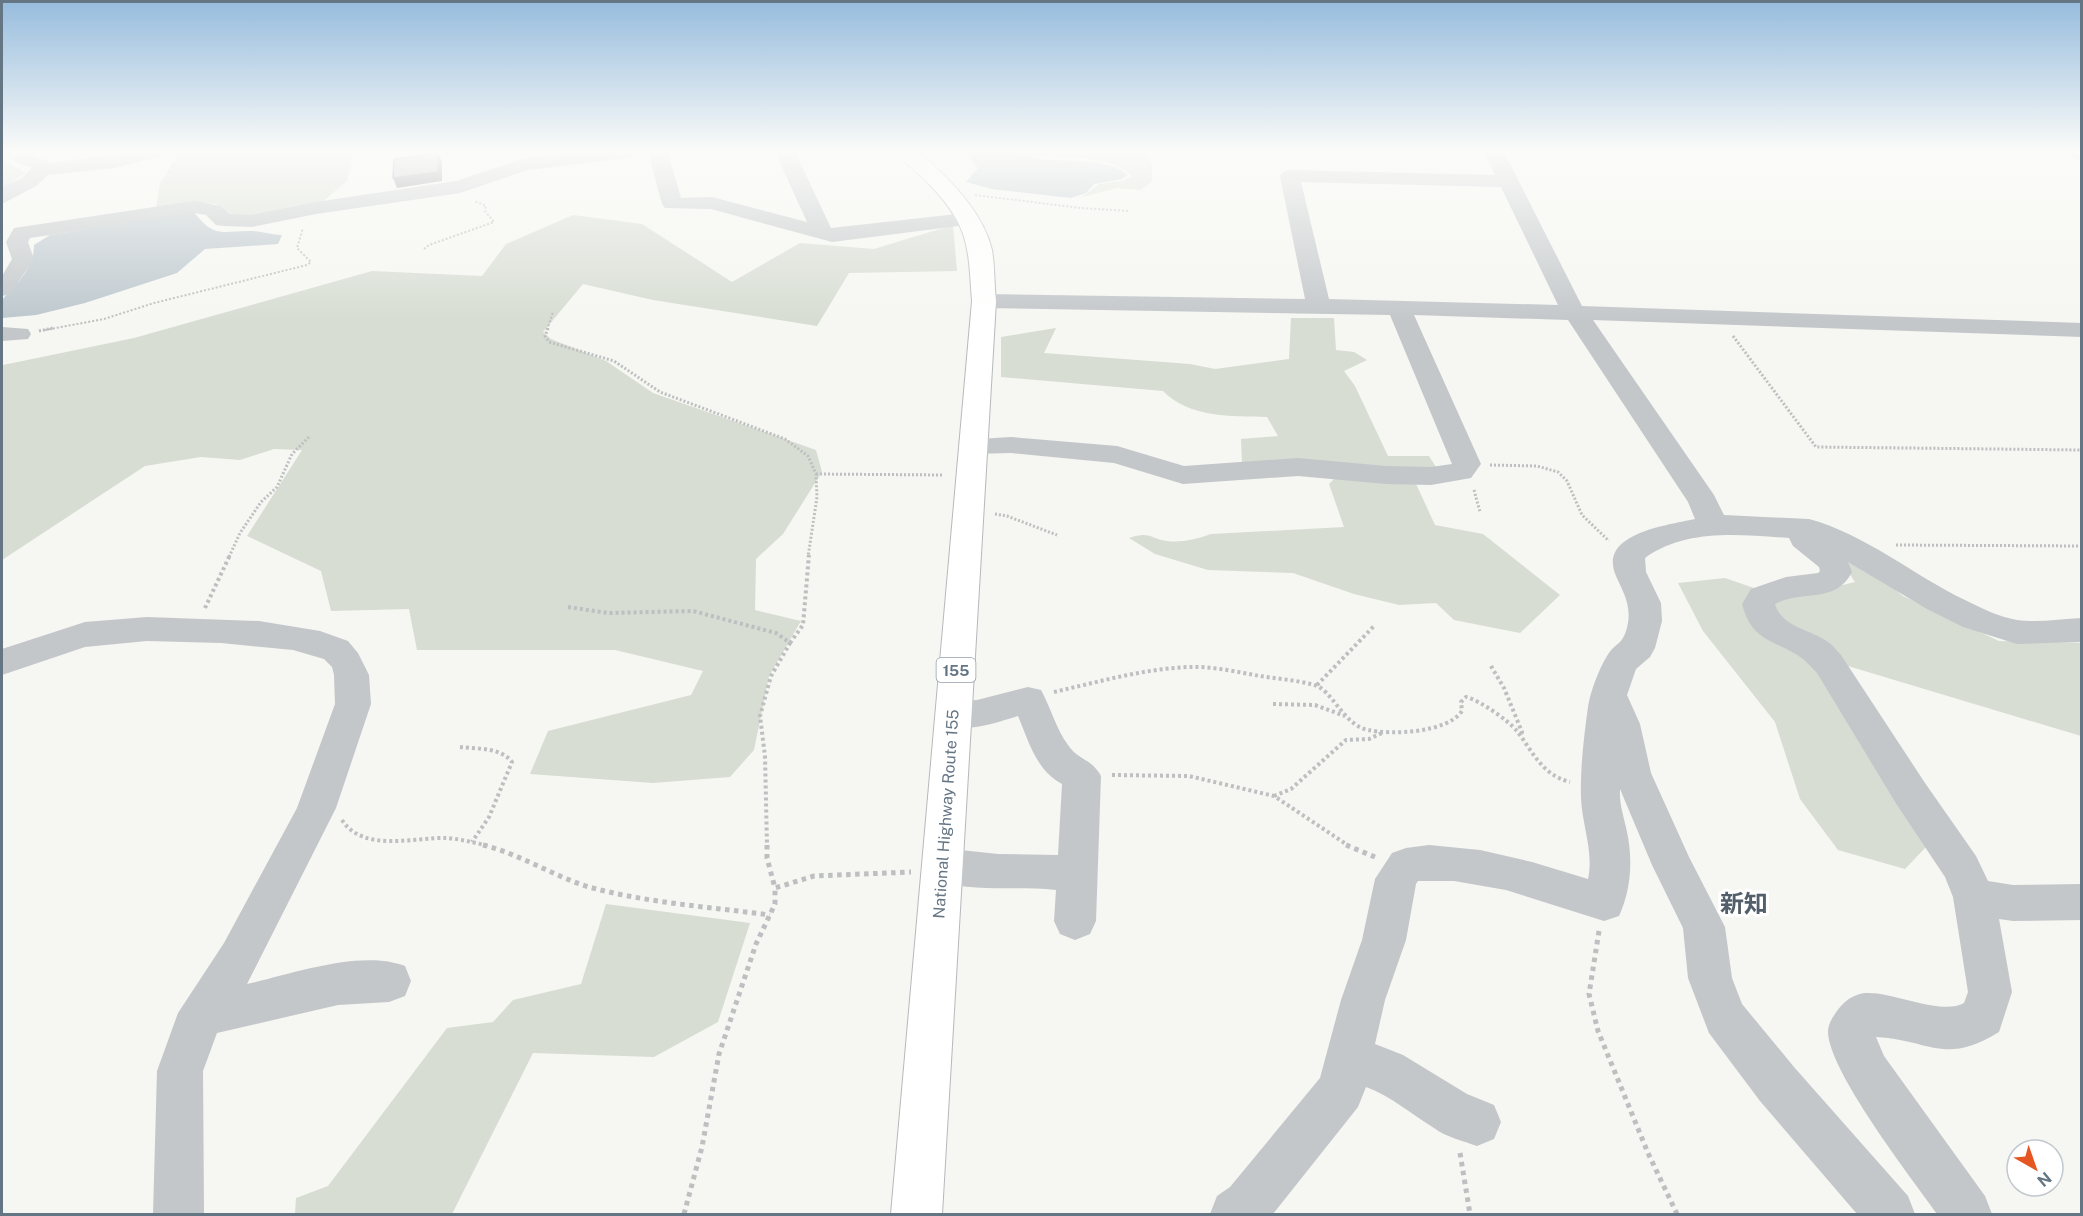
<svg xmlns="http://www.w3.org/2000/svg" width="2083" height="1216" viewBox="0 0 2083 1216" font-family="'Public Sans','Noto Sans JP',sans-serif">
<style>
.green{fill:#d7ddd3}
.water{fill:#bcc7cd}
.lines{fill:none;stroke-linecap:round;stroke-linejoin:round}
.highway-casing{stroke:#b6b9bc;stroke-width:2}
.path-far3{stroke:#bdbfc1;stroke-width:2;stroke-dasharray:2 2;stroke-linecap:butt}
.path-far2{stroke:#bdbfc1;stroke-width:3;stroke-dasharray:2 2;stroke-linecap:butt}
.path-far1{stroke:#bdbfc1;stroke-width:4;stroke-dasharray:3 3;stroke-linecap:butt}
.path{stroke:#bdbfc1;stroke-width:5;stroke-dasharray:4.5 4.5;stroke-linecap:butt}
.minor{fill:#c3c7ca;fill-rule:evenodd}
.highway{fill:#fff;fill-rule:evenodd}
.shaded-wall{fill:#787d82}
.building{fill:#abb3b9;stroke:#787d82;stroke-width:1.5}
.labels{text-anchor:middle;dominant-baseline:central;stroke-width:6;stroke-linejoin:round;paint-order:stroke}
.shield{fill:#fff;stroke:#929ea9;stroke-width:1.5}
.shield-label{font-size:15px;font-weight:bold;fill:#647584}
.street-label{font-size:16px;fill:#647584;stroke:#fff}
.near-quarter-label{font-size:24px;font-weight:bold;fill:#525e69;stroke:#fff}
</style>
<rect width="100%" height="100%" fill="#f6f6f2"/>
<!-- green -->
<g class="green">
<polygon points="181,152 367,152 353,155 347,181 320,204 264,215 236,217 215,204 197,203 156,208 160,183"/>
<path d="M1024 152H1145L1152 165V182L1140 190 1117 188 1082 197 1099 184 1123 181 1132 176C1115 155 1057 158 1030 156Z"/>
<polygon points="2,159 26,173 2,188"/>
<polygon points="573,215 642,224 732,282 800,243 874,249 953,225 957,271 849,273 817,326 653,300 583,284 543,332 551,339 606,361 653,393 816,450 822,472 783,534 756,559 755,610 801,621 769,676 754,750 730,777 653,783 530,774 548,731 691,695 703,671 615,650 417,650 409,609 331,611 321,571 247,536 302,450 274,449 240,460 201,457 145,466 2,560 3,365 134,338 372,271 482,276 506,244"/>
<path d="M1291 318H1334L1336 350 1354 352 1367 360 1344 371 1355 386 1388 456H1429L1436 467 1410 471 1435 525 1483 534 1560 595 1520 633 1454 620 1436 603 1399 605 1354 594 1293 573 1208 570 1155 554 1129 538C1151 531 1148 538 1167 541 1181 543 1197 539 1211 534L1344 527 1329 484 1336 477 1242 464 1241 439 1278 436 1267 417C1231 416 1189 418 1163 391L1001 377V337L1056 328 1044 353 1190 364 1215 369 1289 359Z"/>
<polygon points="1845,549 1903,596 1999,641 2081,643 2081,736 1808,654 1926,847 1905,869 1838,850 1800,799 1775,722 1703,631 1678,583 1725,578 1786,599 1855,582 1835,552"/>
<polygon points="606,904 750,923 718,1022 654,1057 533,1053 452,1214 295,1214 296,1198 328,1186 447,1028 493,1022 513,1000 581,984"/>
</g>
<!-- water -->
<g class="water">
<path d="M965 152C980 152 1007 148 1021 152 1025 153 1029 157 1033 158 1058 163 1112 157 1127 175L1122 179 1094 184 1086 193 1071 198 992 189 966 182 978 168Z"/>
<path d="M194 212C215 240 223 230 253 231 263 232 272 235 282 235L278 244 205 249 177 273 85 303 36 315 2 318V300C16 284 34 269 34 245L50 235Z"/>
</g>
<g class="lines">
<defs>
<path id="highway" d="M896 152H918C947 176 983 211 992 250 995 267 994 284 996 301L942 1214H891L972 301C968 247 970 227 930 185 920 174 905 164 896 152Z"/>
</defs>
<!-- highway casing -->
<use href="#highway" class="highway-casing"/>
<!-- path-far3 -->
<g class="path-far3">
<polyline points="169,172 174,162"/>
<polyline points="975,195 1081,208 1129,211"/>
<polyline points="424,249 429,245 494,222 485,211 486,206 474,201"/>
<polyline points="45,330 104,319 154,303 307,265 311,262 297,248 303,228"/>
<polyline points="547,330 553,312"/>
</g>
<!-- path-far2 -->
<g class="path-far2">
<polyline points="548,328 545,336 549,342 614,361 660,392 785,439 808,456 816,474 817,497 808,557"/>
<polyline points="39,331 53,328"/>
<polyline points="1733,336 1816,447 2082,450"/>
<polyline points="1490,465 1537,466 1558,472 1567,481 1582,515 1609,541"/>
<polyline points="816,474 944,475"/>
<polyline points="1474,490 1480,512"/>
<polyline points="995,514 1007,516 1057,535"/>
<polyline points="1896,545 2082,546"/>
<polyline points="229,557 240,533 261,502 277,487 292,454 310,436"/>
</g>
<!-- path-far1 -->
<g class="path-far1">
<polyline points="568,607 608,613 693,611 776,633 790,643 771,676 760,716 765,756 767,846"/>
<polyline points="205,608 230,555"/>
<polyline points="790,643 803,625 809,555"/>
<polyline points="1491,666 1504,688 1522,732 1520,736"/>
<polyline points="1317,685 1375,625"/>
<path d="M1054 692C1098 682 1143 669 1188 667 1212 666 1237 672 1260 676 1278 679 1297 680 1314 685 1332 689 1343 725 1368 730 1392 735 1447 733 1462 711L1461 702 1466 697C1479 700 1508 720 1517 731 1533 752 1542 775 1570 782"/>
<polyline points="1273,704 1315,705 1345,716"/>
<path d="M460 747C478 749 500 747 512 762L489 817 472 842"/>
<polyline points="1112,775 1189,776 1274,796 1349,846"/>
<polyline points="1274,796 1291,789 1346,740 1369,739 1382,733"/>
<path d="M342 820C363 853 415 837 447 838 461 839 475 843 489 846"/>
</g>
<!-- path -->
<g class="path">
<path d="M483 845C520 854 553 876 589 887 648 903 710 907 770 915"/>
<polyline points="767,845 767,858 775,888 814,876 911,872"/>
<polyline points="1346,845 1375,857"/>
<polyline points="1599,931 1589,994 1598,1031 1648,1153 1677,1214"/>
<polyline points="1460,1153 1470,1214"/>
<polyline points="684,1214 702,1147 719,1054 756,944 775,904 775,888"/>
</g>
<!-- minor -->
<g class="minor">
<polygon points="2,152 26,152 51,163 131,152 165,152 162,156 114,168 48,175 36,186 2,204 2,187 22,178 32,168 2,156"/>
<polygon points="578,152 638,152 635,156 628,158 528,170 460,193 316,214 252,227 224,226 216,225 206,215 194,213 30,238 28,242 34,259 10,294 2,296 2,276 12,259 6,242 14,228 194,201 220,206 230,214 252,215 316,202 456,181 525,158"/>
<polygon points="648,152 668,152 681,198 712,197 807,222 775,152 795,152 831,228 966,213 974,214 977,219 974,224 966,225 832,242 711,209 665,208 662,204"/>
<path d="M1484 152H1504L1582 306 2082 323V337L1593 320 1714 495 1724 515 1809 519C1865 534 1913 575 1965 600 1981 608 1999 617 2017 620 2037 623 2061 619 2082 618V642L2017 644 1963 627 1927 609 1848 562 1852 572C1835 605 1803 589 1775 604 1782 628 1810 629 1828 642 1833 645 1837 651 1841 655L1925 783 1976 856 1988 881 2013 885 2082 884V920L2013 921 1999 919 2012 992 1999 1032C1944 1066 1931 1040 1876 1037L1884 1056 1985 1196 1992 1214H1937C1912 1179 1826 1068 1828 1030 1829 1021 1836 1012 1841 1006 1847 999 1856 994 1865 993 1893 991 1941 1016 1964 1003L1968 992 1953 897 1945 877 1897 805 1817 673C1812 668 1808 663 1803 659 1777 639 1753 645 1742 604L1751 589 1786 577 1818 573 1820 571 1819 567 1793 546 1789 538C1740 535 1687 528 1645 558L1646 572 1661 603 1662 621 1655 648 1650 657 1636 669 1627 695 1640 724 1651 773 1689 857 1725 927 1732 978 1742 1004 1794 1067 1908 1196 1915 1214H1857L1760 1101 1709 1033 1688 978 1683 928 1652 865 1620 789C1619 804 1624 817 1627 832 1633 860 1631 890 1619 916L1604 921 1506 890 1454 881H1418L1416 884 1406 940 1385 1000 1375 1044 1403 1055 1467 1094 1494 1105 1501 1122 1494 1139 1477 1146C1463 1141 1446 1137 1434 1128 1411 1114 1391 1096 1366 1087L1358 1107 1273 1214H1210L1217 1196 1230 1187 1320 1078 1341 1000 1362 940 1375 879 1392 853 1406 848 1429 845 1480 850 1532 862 1588 879C1594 852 1582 825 1581 798 1580 769 1584 736 1588 707 1590 692 1599 669 1607 656 1617 640 1623 647 1628 623 1631 604 1623 592 1616 576 1597 533 1669 525 1695 519L1688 502 1568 320 1414 315 1481 464 1471 478 1431 485 1386 484 1298 476 1183 484 1114 463 1011 453 972 454 962 452 958 446 962 440 1011 437 1117 446 1184 466 1298 458 1386 466 1431 467 1452 464 1390 315 984 308 976 306 972 301 976 296 984 294 1305 299 1280 176 1283 172 1290 170 1495 175ZM1301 182 1501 187 1558 305 1329 299Z"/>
<polygon points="2065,152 2082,152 2082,161 2068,156"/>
<polygon points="2,327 28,329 31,334 28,339 2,341"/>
<path d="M147 617 259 621 320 631 348 641 358 653 369 675 371 704 336 808 247 984C292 974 361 949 405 966L411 981 405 996 389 1002 338 1005 217 1033 203 1071 204 1214H153L157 1071 178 1013 224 943 297 808 335 704 334 675 332 667 324 659 293 650 221 643 147 641 85 647 2 675V649L85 622Z"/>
<path d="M1028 687 1041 690C1051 708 1056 729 1068 745 1078 760 1092 759 1101 776L1096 921 1090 934 1075 940 1060 934 1054 921 1056 890C1012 885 970 894 928 878L922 866 928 854 942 848 998 854 1058 855 1062 784C1036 770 1029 742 1018 716 992 724 967 733 940 725L935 715 940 705 953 701 977 700Z"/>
</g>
<!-- highway -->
<use href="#highway" class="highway"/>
</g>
<!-- shaded-wall -->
<polygon class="shaded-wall" points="438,153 442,162 442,181 397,188 393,178"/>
<!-- building -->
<polygon class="building" points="438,153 439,172 393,178 394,159"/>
<!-- sky -->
<linearGradient id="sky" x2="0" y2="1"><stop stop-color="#96bcdd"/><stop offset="0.47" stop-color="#fbfbf9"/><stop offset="1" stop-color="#fbfbf9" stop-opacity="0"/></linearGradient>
<rect width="2083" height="322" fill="url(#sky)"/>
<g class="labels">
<!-- shield labels -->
<rect class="shield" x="936.5" y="658" width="39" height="24" rx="4.5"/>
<g class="shield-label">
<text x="956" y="670">155</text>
</g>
<!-- street labels -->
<g class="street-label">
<text transform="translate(946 814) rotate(-86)">National Highway Route 155</text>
</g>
<!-- near-quarter labels -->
<g class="near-quarter-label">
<text x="1744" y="903">新知</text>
</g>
</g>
<!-- border -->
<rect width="2083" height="1216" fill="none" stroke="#647584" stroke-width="6"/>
<!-- north arrow -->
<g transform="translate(2035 1168) rotate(140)"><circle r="28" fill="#ffffff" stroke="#c1c8ce" stroke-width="1.5"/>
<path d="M0-4.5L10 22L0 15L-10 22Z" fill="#e55623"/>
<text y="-9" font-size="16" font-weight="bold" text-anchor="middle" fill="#647584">N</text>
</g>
</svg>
